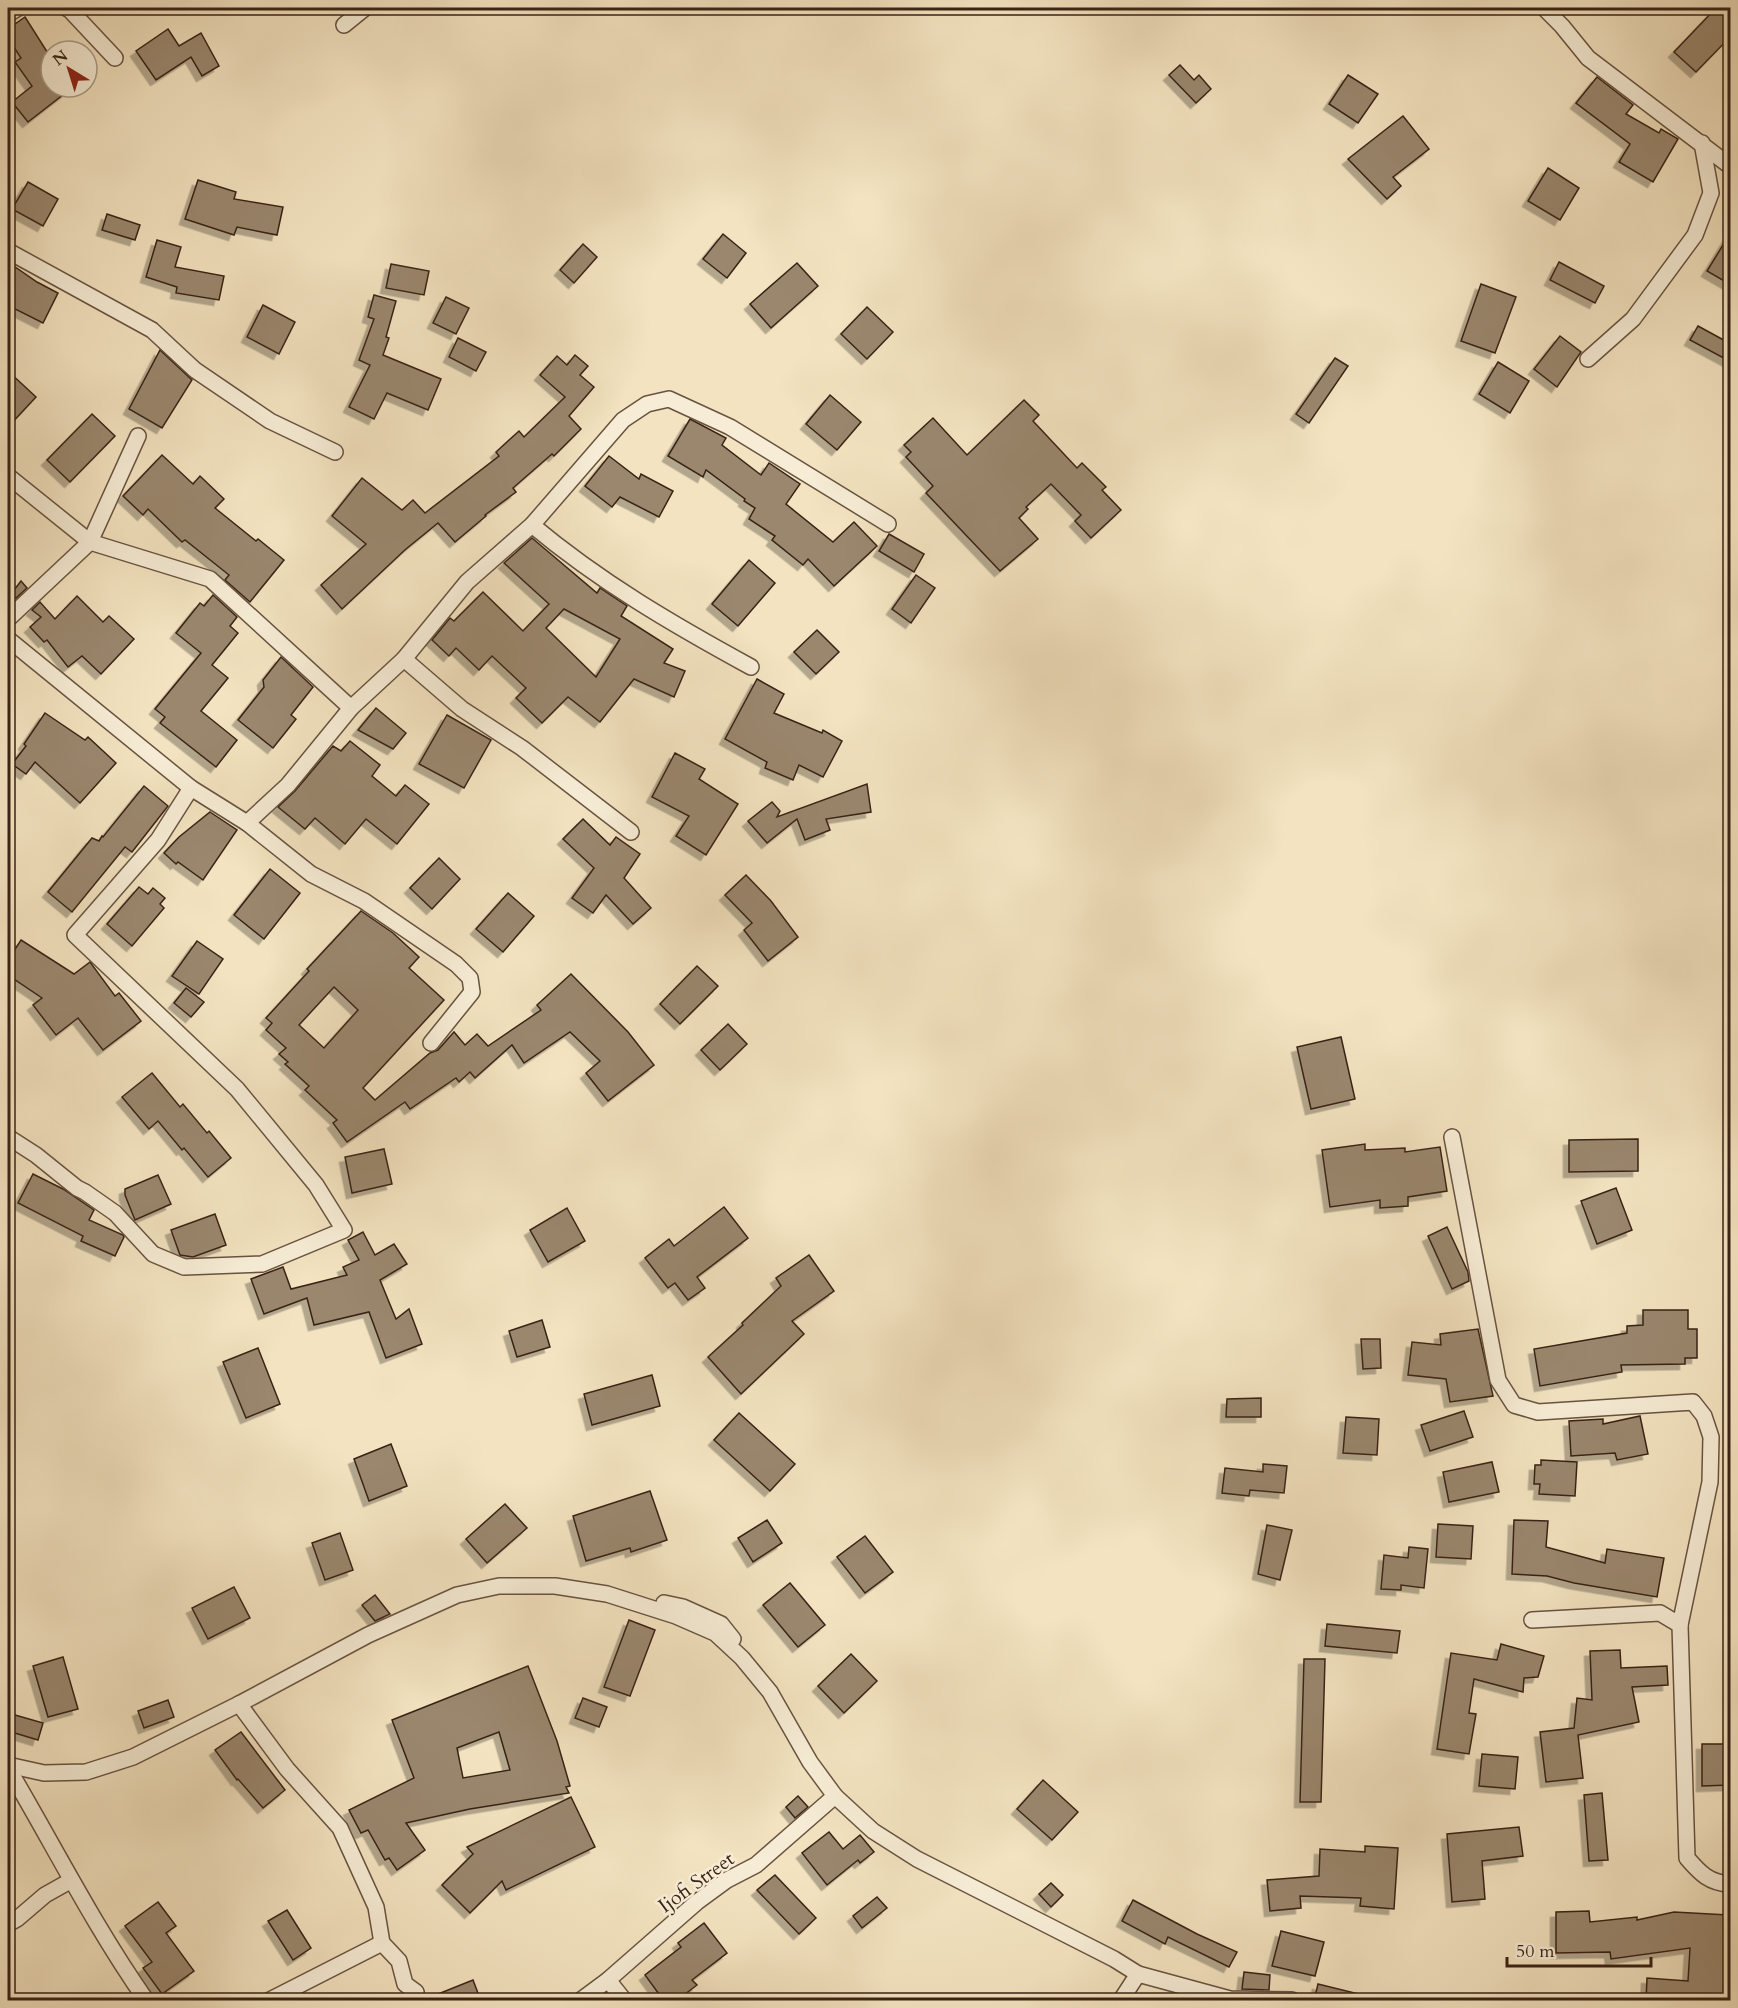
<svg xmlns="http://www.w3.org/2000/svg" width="1738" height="2008" viewBox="0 0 1738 2008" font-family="Cardo,serif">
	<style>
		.building { fill: #9a876e; stroke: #392316; stroke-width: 1.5; fill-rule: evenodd; filter: url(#shadow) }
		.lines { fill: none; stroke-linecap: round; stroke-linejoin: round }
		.street-casing { stroke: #685340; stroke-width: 18 }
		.street { stroke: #f7edd6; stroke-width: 15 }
		.labels { text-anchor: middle; stroke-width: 5; stroke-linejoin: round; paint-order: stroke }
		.street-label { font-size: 20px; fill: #392316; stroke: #f7edd6 }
	</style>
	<defs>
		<filter id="shadow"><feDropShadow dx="-5.5" dy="5.5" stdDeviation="0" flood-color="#0004"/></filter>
	</defs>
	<rect width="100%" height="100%" fill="#f3e3c0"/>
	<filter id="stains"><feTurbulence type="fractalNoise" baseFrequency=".00333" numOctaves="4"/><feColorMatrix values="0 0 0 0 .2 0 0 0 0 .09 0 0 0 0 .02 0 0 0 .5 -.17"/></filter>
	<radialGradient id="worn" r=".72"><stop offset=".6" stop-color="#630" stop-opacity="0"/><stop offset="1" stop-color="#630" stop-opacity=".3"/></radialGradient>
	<g class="building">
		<path d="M1716 8H1731V36L1696 72 1674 52Z"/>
		<path d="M25 17 51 58V87H73L28 122 12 102 32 86 15 62 21 58 8 38V29Z"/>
		<path d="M168 29 179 46 201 33 219 66 202 76 191 57 156 80 136 51Z"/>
		<path d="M1180 65 1194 80 1199 75 1211 89 1196 103 1169 75Z"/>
		<path d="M1348 75 1378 94 1358 123 1329 104Z"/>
		<path d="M1597 77 1633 105 1626 114 1659 133 1661 129 1678 139 1653 182 1619 162 1630 144 1576 103Z"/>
		<path d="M1403 116 1429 149 1393 177 1401 186 1387 199 1348 159Z"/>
		<path d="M1548 168 1579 188 1560 220 1528 201Z"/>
		<path d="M198 180 236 192 234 199 283 207 277 235 237 227 234 235 185 219Z"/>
		<path d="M28 182 58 199 43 226 12 209Z"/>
		<path d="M107 214 140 225 135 240 102 230Z"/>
		<path d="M1731 232V285L1707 271Z"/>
		<path d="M723 234 746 253 727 278 703 259Z"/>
		<path d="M157 240 181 247 175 267 224 276 219 300 176 293 177 287 146 277Z"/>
		<path d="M583 244 597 257 574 283 560 270Z"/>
		<path d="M8 262 37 282 58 293 43 323 15 309 8 302Z"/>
		<path d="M1559 262 1604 286 1595 303 1550 280Z"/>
		<path d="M797 263 818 286 771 328 750 304Z"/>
		<path d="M391 264 429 271 424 295 386 288Z"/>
		<path d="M1481 284 1516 297 1495 353 1461 341Z"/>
		<path d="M374 295 396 301 386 337 389 338 383 355 441 379 428 410 387 393 374 419 349 407 370 365 359 360 374 319 368 317Z"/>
		<path d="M446 297 469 308 456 334 433 323Z"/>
		<path d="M263 305 295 322 279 354 247 337Z"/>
		<path d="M867 307 893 332 867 359 841 334Z"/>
		<path d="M1698 326 1731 344V362L1690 340Z"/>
		<path d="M1560 336 1581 352 1557 387 1534 369Z"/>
		<path d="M458 338 486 352 476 371 449 357Z"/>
		<path d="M160 350 192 380 162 428 129 409Z"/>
		<path d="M575 355 588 366 580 375 594 387 569 416 581 429 554 456 552 454 513 488 516 492 485 515 486 516 455 542 438 523 406 549 342 609 321 585 366 544 332 516 362 478 402 510 413 500 425 513 499 456 496 452 519 431 524 437 565 397 540 375 557 356 567 365Z"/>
		<path d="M1335 358 1348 366 1309 423 1296 414Z"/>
		<path d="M1498 362 1529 381 1510 413 1479 394Z"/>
		<path d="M8 371 36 397 8 427Z"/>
		<path d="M830 395 861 422 837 450 806 424Z"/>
		<path d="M1024 400 1039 415 1033 421 1077 468 1082 463 1106 487 1102 490 1121 510 1091 538 1075 521 1081 515 1051 484 1026 507 1028 509 1019 518 1038 539 1000 571 926 493 933 486 906 457 911 452 904 445 933 418 967 455Z"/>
		<path d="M92 414 115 436 70 482 47 460Z"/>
		<path d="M690 419 726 438 722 445 761 475 769 463 800 484 786 504 833 542 854 522 877 546 834 586 808 559 803 565 772 540 775 536 749 519 755 508 744 501 745 499 706 470 703 477 668 456Z"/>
		<path d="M162 455 193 484 200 476 224 499 215 508 256 541 258 539 284 560 250 602 225 580 229 575 185 540 182 542 148 509 143 515 123 496Z"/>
		<path d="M609 456 639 479 641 474 673 491 659 517 620 497 612 507 585 486Z"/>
		<path d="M889 534 924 554 914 572 879 551Z"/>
		<path d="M532 538 597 593 600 588 627 606 621 616 673 649 664 663 685 671 674 697 634 679 600 722 568 697 542 723 516 698 526 688 492 656 479 670 456 648 449 656 432 640 450 618 454 621 483 592 523 631 549 604 504 563ZM564 609 620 639 596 677 546 628Z"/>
		<path d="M749 560 775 583 738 626 712 604Z"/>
		<path d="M916 575 935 588 911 623 892 609Z"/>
		<path d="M21 581 27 588 16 598 11 594Z"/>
		<path d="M213 595 237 617 230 626 238 633 212 665 228 678 201 711 237 740 216 767 160 723 165 717 155 709 201 653 176 633 200 603 204 606Z"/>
		<path d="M77 596 103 622 109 616 134 639 101 674 82 656 68 667 47 640 44 642 30 627 41 617 32 610 40 602 55 619Z"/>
		<path d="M817 630 839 652 816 674 794 652Z"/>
		<path d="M281 657 313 687 291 715 296 719 273 748 238 720 264 687 263 680Z"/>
		<path d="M757 679 784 694 774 713 822 733 823 730 842 741 823 777 799 765 793 780 765 768 767 762 725 739Z"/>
		<path d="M376 708 406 733 393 749 358 730Z"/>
		<path d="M45 713 85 740 88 737 116 763 80 803 35 762 26 774 12 764 26 746 24 744Z"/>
		<path d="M447 715 491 740 464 788 419 764Z"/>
		<path d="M350 741 380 765 372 776 396 796 405 785 429 804 397 844 366 819 345 844 315 818 305 829 278 807 295 791 333 746 341 751Z"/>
		<path d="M675 753 705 769 699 779 738 804 706 855 676 836 689 816 652 797Z"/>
		<path d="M867 784 871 812 826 819 830 830 805 840 797 819 767 843 748 821 772 802 780 811 777 817Z"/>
		<path d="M144 786 168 806 132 852 125 847 72 912 48 892 92 838 99 841 102 836 103 837Z"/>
		<path d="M210 812 237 830 203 880 178 862 176 864 164 853 179 837Z"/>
		<path d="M583 819 610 845 616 837 640 854 624 878 651 908 633 924 606 895 593 913 572 898 594 868 563 839Z"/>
		<path d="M439 858 460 879 432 909 410 888Z"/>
		<path d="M270 869 300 893 264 939 234 915Z"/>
		<path d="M746 875 771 901 798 937 768 961 744 930 752 923 725 895Z"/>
		<path d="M139 887 148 894 153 888 165 898 160 904 164 908 132 946 107 924Z"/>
		<path d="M508 893 534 916 503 952 476 929Z"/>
		<path d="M361 911 393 933 419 957 409 968 444 1000 363 1088 375 1100 430 1053 438 1050 454 1032 465 1045 477 1034 488 1046 541 1010 537 1005 571 974 628 1032 654 1065 608 1101 586 1073 600 1061 570 1032 524 1063 512 1045 475 1078 470 1072 459 1082 456 1078 410 1109 405 1102 347 1142 333 1123 337 1120 305 1090 309 1086 285 1064 288 1062 279 1054 286 1048 266 1030 272 1023 266 1018 309 971 307 969ZM334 987 358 1010 324 1048 299 1025Z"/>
		<path d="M21 940 74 974 90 962 115 996 119 993 141 1021 103 1050 78 1018 56 1035 33 1005 42 998 8 975V960Z"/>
		<path d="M197 941 223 959 199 994 172 976Z"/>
		<path d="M697 966 718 986 680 1024 660 1004Z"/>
		<path d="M186 988 204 1002 191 1017 174 1003Z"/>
		<path d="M728 1024 747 1044 720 1070 701 1050Z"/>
		<path d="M1341 1037 1355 1099 1311 1109 1297 1047Z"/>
		<path d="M152 1073 180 1107 183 1104 207 1133 209 1131 231 1158 208 1177 184 1148 182 1150 158 1121 149 1129 122 1097Z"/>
		<path d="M1638 1139V1171L1569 1172V1140Z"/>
		<path d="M1365 1144V1150L1405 1148V1152L1440 1147 1447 1191 1408 1197V1206L1380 1208V1200L1330 1207 1322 1150Z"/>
		<path d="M384 1149 392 1184 352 1193 345 1157Z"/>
		<path d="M33 1174 63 1189 94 1210 89 1220 123 1235 124 1237 115 1256 81 1241 83 1236 18 1203Z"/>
		<path d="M158 1175 171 1204 135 1220 125 1195V1189Z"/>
		<path d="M1616 1188 1632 1230 1597 1244 1581 1201Z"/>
		<path d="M724 1207 748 1238 697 1277 705 1288 688 1300 675 1283 668 1288 645 1258 669 1239 674 1246Z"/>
		<path d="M567 1208 585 1241 548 1262 530 1230Z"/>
		<path d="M215 1214 226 1245 193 1257 180 1255 171 1230Z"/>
		<path d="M1447 1227 1468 1272 1469 1281 1452 1289 1428 1236Z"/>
		<path d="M363 1232 375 1255 394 1244 407 1264 380 1280 396 1319 409 1309 422 1344 386 1358 369 1312 314 1325 307 1298 264 1314 251 1279 283 1267 291 1289 347 1275 343 1267 359 1260 348 1240Z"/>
		<path d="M809 1255 834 1291 792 1321 804 1334 741 1394 708 1357 743 1325 742 1323 781 1286 776 1278Z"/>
		<path d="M1643 1310H1688V1329H1697V1358H1685V1364L1621 1365 1622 1372 1540 1386 1534 1349 1627 1333V1326L1643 1325Z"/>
		<path d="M542 1320 550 1347 517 1357 509 1331Z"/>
		<path d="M1478 1329 1493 1396 1450 1402 1446 1379 1408 1375 1412 1342 1441 1345 1440 1334Z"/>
		<path d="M1361 1339H1380L1381 1368 1363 1369Z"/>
		<path d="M258 1348 280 1404 246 1418 223 1362Z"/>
		<path d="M652 1375 660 1406 592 1425 584 1394Z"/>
		<path d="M1261 1398V1417H1226L1227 1399Z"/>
		<path d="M1464 1411 1473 1437 1430 1451 1421 1425Z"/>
		<path d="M739 1413 795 1464 770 1491 714 1440Z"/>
		<path d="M1640 1416 1648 1454 1617 1460 1615 1453 1571 1456 1569 1421 1603 1419V1424Z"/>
		<path d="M1346 1417 1379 1419 1377 1455 1343 1453Z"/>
		<path d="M391 1444 407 1486 369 1501 354 1459Z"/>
		<path d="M1541 1460 1577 1462 1575 1496 1539 1494 1540 1484H1534L1535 1465H1541Z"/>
		<path d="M1492 1462 1499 1492 1449 1502 1443 1472Z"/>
		<path d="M1263 1464 1287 1466 1284 1493 1250 1490 1249 1496 1222 1493 1225 1468 1263 1472Z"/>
		<path d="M650 1491 667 1540 631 1552 630 1548 586 1561 573 1516Z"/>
		<path d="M505 1504 527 1528 487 1563 466 1539Z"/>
		<path d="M767 1520 782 1543 753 1562 738 1538Z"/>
		<path d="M1514 1520 1548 1521 1546 1547 1605 1563 1607 1549 1664 1558 1657 1597 1574 1583 1547 1576 1512 1574Z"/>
		<path d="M1438 1524 1473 1526 1471 1559 1436 1557Z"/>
		<path d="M1267 1525 1292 1530 1280 1580 1258 1574Z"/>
		<path d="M340 1533 353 1570 325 1580 312 1543Z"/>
		<path d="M865 1536 893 1572 865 1593 837 1557Z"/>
		<path d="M1409 1547 1428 1549 1424 1588 1401 1585V1590L1381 1589 1384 1555 1408 1558Z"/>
		<path d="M790 1583 825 1625 798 1647 763 1605Z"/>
		<path d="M234 1587 250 1618 208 1639 192 1608Z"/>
		<path d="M375 1595 390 1614 375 1621 362 1605Z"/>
		<path d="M629 1620 655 1630 630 1696 604 1687Z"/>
		<path d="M1327 1624 1400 1631 1397 1653 1325 1646Z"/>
		<path d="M1501 1644 1544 1656 1538 1677 1524 1678 1523 1692 1474 1679 1469 1713 1476 1714 1469 1754 1437 1749 1451 1653 1497 1660Z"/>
		<path d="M1620 1650 1621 1668 1667 1666 1668 1685 1632 1687 1639 1722 1578 1735 1583 1778 1546 1782 1540 1732 1574 1728 1577 1698 1592 1700 1590 1651Z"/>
		<path d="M851 1654 877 1681 844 1713 818 1686Z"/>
		<path d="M63 1657 78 1709 48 1717 33 1666Z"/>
		<path d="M1304 1659H1325L1321 1802H1300Z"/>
		<path d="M528 1666 557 1741 570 1786 566 1787 569 1793 470 1809 406 1823 425 1850 397 1870 389 1858 385 1860 368 1830 361 1833 349 1810 414 1778 392 1720ZM499 1732 510 1770 463 1778 457 1748Z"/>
		<path d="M583 1698 607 1707 599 1727 575 1718Z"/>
		<path d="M168 1700 174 1717 144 1728 138 1711Z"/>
		<path d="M8 1713 43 1723 38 1740 8 1731Z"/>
		<path d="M241 1732 285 1790 263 1808 238 1779 237 1780 215 1750Z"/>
		<path d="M1702 1744H1731V1785L1702 1786Z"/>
		<path d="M1482 1754 1518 1757 1515 1789 1479 1786Z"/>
		<path d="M1043 1780 1078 1812 1052 1840 1017 1809Z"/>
		<path d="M1602 1793 1608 1860 1589 1861 1584 1795Z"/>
		<path d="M798 1796 808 1807 795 1818 786 1807Z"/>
		<path d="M571 1797 595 1847 506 1890 502 1881 470 1913 442 1885 473 1854 467 1847Z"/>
		<path d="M1519 1827 1523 1856 1482 1861 1485 1899 1452 1902 1447 1834Z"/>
		<path d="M829 1832 843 1849 860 1835 874 1852 860 1863 858 1860 827 1885 802 1853Z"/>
		<path d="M1365 1846 1398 1848 1394 1909 1360 1906 1361 1898 1300 1896 1301 1908 1270 1911 1267 1880 1319 1876 1320 1849 1365 1852Z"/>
		<path d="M775 1875 816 1918 799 1934 757 1890Z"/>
		<path d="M1051 1883 1063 1895 1051 1907 1039 1894Z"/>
		<path d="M877 1897 887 1908 862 1928 853 1916Z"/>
		<path d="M1133 1900 1197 1934 1237 1952 1229 1967 1168 1937 1165 1944 1122 1921Z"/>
		<path d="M158 1902 176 1926 166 1933 194 1971 162 1994 143 1968 152 1962 125 1926Z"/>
		<path d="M287 1910 311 1948 293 1960 268 1921Z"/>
		<path d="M1589 1911 1590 1922 1637 1917V1920L1674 1912 1728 1915 1726 1938 1731 1939V1998L1723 1997V2001H1646L1647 1978 1688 1981 1690 1948 1611 1959 1610 1952 1556 1953V1912Z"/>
		<path d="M704 1923 727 1953 692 1980 697 1985 676 2001H664L645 1975 681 1947 678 1943Z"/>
		<path d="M1281 1931 1324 1942 1315 1976 1272 1966Z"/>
		<path d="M1244 1972 1270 1975 1269 1990 1242 1989Z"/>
		<path d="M473 1980 481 2001H423V2000Z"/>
		<path d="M1318 1984 1363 1995V2001H1314Z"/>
	</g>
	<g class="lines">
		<defs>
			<g id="street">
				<path d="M66 8 70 10 115 58"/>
				<path d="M1544 8 1562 26 1588 58 1730 166"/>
				<path d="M8 14 18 8"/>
				<path d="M344 25 365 8"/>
				<path d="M8 251 152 330 195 370 270 421 335 452"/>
				<path d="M1588 359 1633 319 1695 235 1711 193 1702 143"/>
				<path d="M8 476 90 542 210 579 351 708"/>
				<path d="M532 525C600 582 674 625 751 667"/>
				<path d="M8 619 90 542 138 436"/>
				<path d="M8 639 191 788 247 823 311 874 364 901 456 964 470 978 472 992 431 1043"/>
				<path d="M404 659 462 709 522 748 631 832"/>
				<path d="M247 823 288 785 351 708 404 659 467 582 532 525 623 420 647 404 669 399 730 427 888 524"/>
				<path d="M8 1137 36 1155 77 1188 85 1192 115 1213 153 1254 184 1267 262 1264 344 1230 316 1185 237 1089 75 935 158 840 191 788"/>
				<path d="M1452 1137 1498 1380 1514 1405 1538 1412 1693 1402 1704 1416 1711 1437 1710 1482 1680 1625"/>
				<path d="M664 1603 683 1607 721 1624 733 1639"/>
				<path d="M1532 1620 1660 1613 1680 1625 1687 1858C1700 1873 1709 1883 1730 1884"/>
				<path d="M239 1704 287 1769 340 1828 376 1907 382 1943 399 1961 405 1984 416 1992"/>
				<path d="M8 1765 44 1773 86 1772 133 1757 239 1704 368 1635 457 1595 499 1586H555L607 1594 676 1616 715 1633 742 1658 770 1692 810 1762 835 1796 873 1831 917 1859 1114 1959 1138 1974 1230 1999 1292 2000"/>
				<path d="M8 1768C54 1846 94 1926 146 2000"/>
				<path d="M8 1924 17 1919 45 1895 70 1881"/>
				<path d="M608 1980 624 2000"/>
				<path d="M270 2000 382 1943"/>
				<path d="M581 2000 608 1980 697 1902 727 1880 756 1865 835 1796"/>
				<path d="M1121 2000 1138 1974"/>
			</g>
		</defs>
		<use href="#street" class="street-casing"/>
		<use href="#street" class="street"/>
	</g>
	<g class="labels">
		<g class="street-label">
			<text transform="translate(696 1882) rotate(-36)" y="7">Ijofi Street</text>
		</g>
	</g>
	<rect width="1738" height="2008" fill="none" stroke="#f3e3c0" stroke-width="30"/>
	<rect x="9" y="9" width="1720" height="1990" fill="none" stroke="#392316" stroke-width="3"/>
	<rect x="15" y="15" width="1708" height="1978" fill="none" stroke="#392316" stroke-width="1.5"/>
	<g transform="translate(69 69) rotate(322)"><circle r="28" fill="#f7edd6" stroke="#ab9c89" stroke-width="1.5"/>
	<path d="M0-4.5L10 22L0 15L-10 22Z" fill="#8f2418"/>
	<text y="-9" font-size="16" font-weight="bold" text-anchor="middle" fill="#392316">N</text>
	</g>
	<path d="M1507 1957v9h144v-9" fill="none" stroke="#392316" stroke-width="3"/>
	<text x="1516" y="1957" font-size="18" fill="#392316" stroke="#f7edd6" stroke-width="4.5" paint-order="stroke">50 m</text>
	<rect width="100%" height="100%" filter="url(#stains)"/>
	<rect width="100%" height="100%" fill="url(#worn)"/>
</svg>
